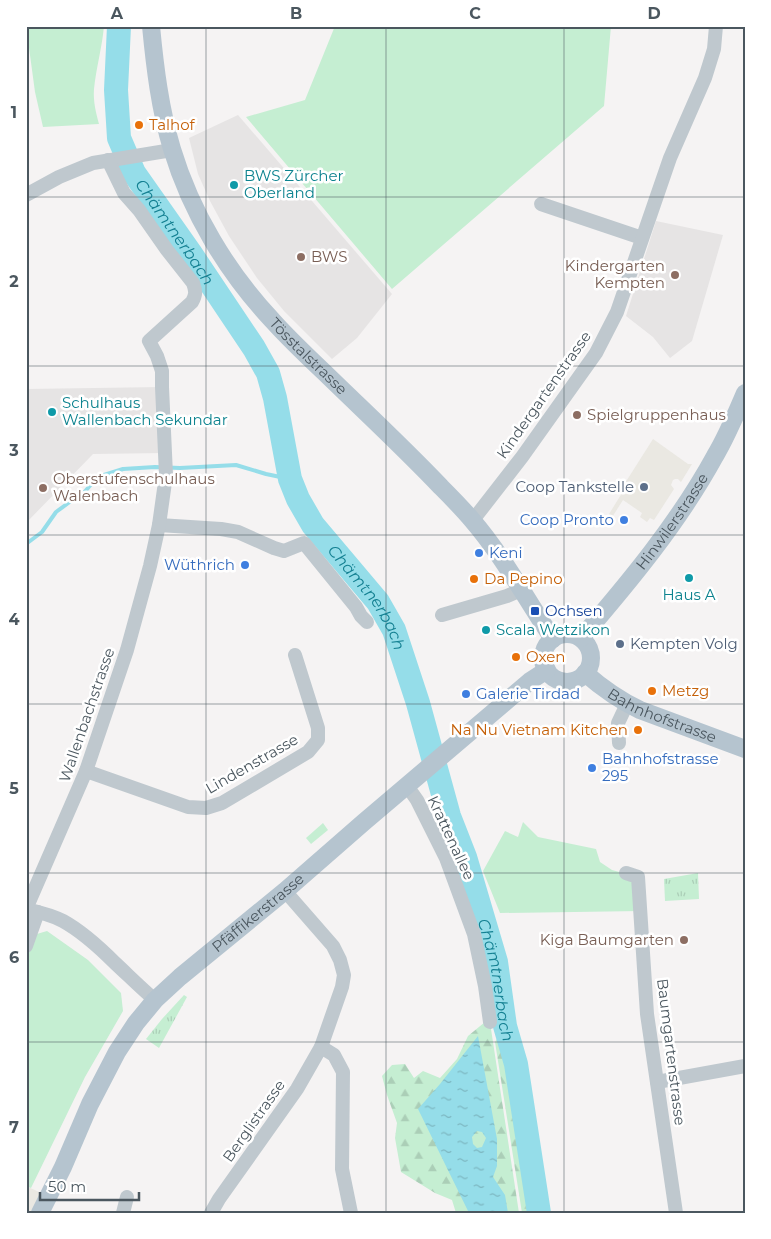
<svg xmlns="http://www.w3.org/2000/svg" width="771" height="1239" viewBox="0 0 771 1239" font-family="Montserrat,sans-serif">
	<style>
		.commercial { fill: #eae8e2 }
		.education { fill: #e6e4e4 }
		.grass { fill: #c5eed2 }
		.forest { fill: url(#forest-firs) }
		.park { fill: url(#park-tufts) }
		.water { fill: url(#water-ripples); fill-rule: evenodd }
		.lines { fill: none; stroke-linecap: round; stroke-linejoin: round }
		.stream { stroke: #95dde9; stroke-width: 4 }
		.river { stroke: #95dde9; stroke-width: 24 }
		.minor { stroke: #bfc8ce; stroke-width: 14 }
		.major { stroke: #b5c4cf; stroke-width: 18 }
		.grid { fill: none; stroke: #4b575f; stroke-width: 1; stroke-opacity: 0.55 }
		.food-dot { fill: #e8710a; stroke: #fff; stroke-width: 2 }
		.culture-dot { fill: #0f9aa8; stroke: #fff; stroke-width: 2 }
		.education-dot { fill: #8d6e63; stroke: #fff; stroke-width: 2 }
		.service-dot { fill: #5c6f8a; stroke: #fff; stroke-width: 2 }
		.shop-dot { fill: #3f7fe0; stroke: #fff; stroke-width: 2 }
		.transit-dot { fill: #1a4fb4; stroke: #fff; stroke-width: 2 }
		.labels { text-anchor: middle; stroke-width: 5; stroke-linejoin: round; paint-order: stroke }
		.food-label { font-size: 15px; fill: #c56008; stroke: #fff; text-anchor: start }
		.culture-label { font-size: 15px; fill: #0d838f; stroke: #fff; text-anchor: start }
		.education-label { font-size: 15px; fill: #785e54; stroke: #fff; text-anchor: start }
		.street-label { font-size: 15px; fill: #4b575f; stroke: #fff }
		.service-label { font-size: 15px; fill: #4e5e75; stroke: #fff; text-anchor: end }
		.shop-label { font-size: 15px; fill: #366cbe; stroke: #fff; text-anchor: start }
		.transit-label { font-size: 15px; fill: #164399; stroke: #fff; text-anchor: start }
		.water-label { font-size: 16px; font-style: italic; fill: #148092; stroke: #fff }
		.neatline { fill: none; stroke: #4b575f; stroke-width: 2 }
		.grid-label { font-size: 16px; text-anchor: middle; font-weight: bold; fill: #4b575f }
	</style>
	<defs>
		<pattern id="forest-firs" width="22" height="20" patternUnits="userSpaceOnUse" patternTransform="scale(1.25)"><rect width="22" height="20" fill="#c5eed2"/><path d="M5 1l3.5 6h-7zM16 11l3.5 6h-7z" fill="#abceb7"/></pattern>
		<pattern id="park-tufts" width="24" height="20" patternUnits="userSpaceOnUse" patternTransform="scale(1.25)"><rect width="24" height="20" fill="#c5eed2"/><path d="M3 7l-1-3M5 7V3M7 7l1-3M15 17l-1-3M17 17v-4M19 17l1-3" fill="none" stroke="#abceb7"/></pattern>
		<pattern id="water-ripples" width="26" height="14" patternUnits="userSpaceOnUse" patternTransform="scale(1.25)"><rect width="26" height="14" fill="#95dde9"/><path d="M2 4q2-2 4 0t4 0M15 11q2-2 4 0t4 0" fill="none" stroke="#7cb6c0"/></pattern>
	</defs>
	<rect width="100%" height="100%" fill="#f5f3f3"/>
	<g class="commercial">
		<path d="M653 439 688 464H692L681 482 678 479H675L673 480 671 485 674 489 654 520 650 518 647 522 640 517 642 513 623 500 609 522 606 519 622 493 620 491Z"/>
		<path d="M26 1186 48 1196 40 1213H26Z"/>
	</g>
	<g class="education">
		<path d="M238 115 392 294 357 338 332 359 284 311 257 278 229 236 210 201 198 174 189 138Z"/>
		<path d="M656 221 723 235 692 341 670 358 653 337 626 316Z"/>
		<path d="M162 387 165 453 93 454 26 523V389Z"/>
	</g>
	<g class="grass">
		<path d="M26 26H104C102 48 96 68 94 89 93 101 96 113 99 124L43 127 35 92 27 33 28 27Z"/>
		<path d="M335 26H611L604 106 392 289 246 117 305 100Z"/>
		<path d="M523 822 538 837 596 849 600 862 612 870 638 877 641 911 500 913 483 871 505 831 518 837Z"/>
		<path d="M47 931 88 960 121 993 123 1011 85 1077 31 1188 26 1186V946L30 936Z"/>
	</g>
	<g class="forest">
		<path d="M485 1022 491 1029 519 1213H456L452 1200 435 1193 401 1172 395 1138 397 1123 387 1095 382 1076 392 1065 405 1064 414 1078 423 1071 440 1078 457 1059 468 1036Z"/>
		<path d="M505 1026 516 1064 539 1213H522L495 1042Z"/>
	</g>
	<g class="park">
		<path d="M323 823 328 830 311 844 306 838Z"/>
		<path d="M698 873 699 899 665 901 664 879Z"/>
		<path d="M184 995 187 997 159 1048 146 1039 162 1019Z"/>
	</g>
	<path class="water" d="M478 1036 497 1139V1166L493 1177 505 1195 508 1213H469L418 1109 440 1084ZM477 1131 482 1132 486 1138 482 1147 477 1148 473 1144 472 1137Z"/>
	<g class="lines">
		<path class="stream" d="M26 544 42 532 56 512 71 501 82 495 93 482 104 475 123 469 155 467 180 468 236 465 266 474 290 479"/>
		<path class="river" id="s1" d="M119 26 116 90 119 138 134 173 191 254 254 348 268 373 275 398 290 479 298 499 313 525 378 602 394 630 418 703 449 816 465 857 496 962 505 1026 516 1064 539 1213"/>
		<g class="minor">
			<path d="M26 195 59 177 93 163 172 150"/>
			<path d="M541 204 642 238"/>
			<path d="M473 520 522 457 596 353 617 312 670 158 705 78 714 49 716 26"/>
			<path d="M159 525 221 529 238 532 274 548 284 551 304 543 356 607 361 616 367 622"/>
			<path d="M442 615 507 596 521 590"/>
			<path d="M619 743 618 723 627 704"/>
			<path d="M86 771 188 807 206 808 222 803 308 752 318 740V728L295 655"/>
			<path d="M407 786 417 800 446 858 474 934 485 986 490 1022"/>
			<path d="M626 873 638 877 647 1014 676 1213"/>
			<path d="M26 909 86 771 127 650 150 566 159 525 166 475 162 387V371L157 356 149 341 192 302C196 295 196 291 193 283L167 250 139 210 124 193 108 160"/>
			<path d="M26 909C39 912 52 915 63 921 83 932 99 947 115 963 128 975 141 988 155 1000"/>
			<path d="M26 946 38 912"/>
			<path d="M321 1047 334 1055 343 1072 342 1169 351 1213"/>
			<path d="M657 1082 745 1066"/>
			<path d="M123 1213 127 1197"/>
			<path d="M211 1213 219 1199 297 1089 321 1047 342 987 344 975 340 960 333 946 285 891"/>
		</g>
		<g class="major">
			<path id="s2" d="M151 26C155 68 160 109 172 149 191 212 227 272 272 320 289 339 307 356 325 373 364 411 404 448 441 487 452 498 462 508 472 520 503 556 526 599 553 639"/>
			<circle cx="567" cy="658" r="24"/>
			<path id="s3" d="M581 638C630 581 679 522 715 456 727 436 736 414 745 393"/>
			<path id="s4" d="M585 673C602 688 619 700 640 710L745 749"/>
			<path id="s5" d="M40 1213 63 1167 90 1104 117 1052 136 1023 155 1000 180 977 285 891 364 822 510 698 530 681 547 670"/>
		</g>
	</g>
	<path class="grid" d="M206 26V1213M386 26V1213M564 26V1213M26 197H745M26 366H745M26 535H745M26 704H745M26 873H745M26 1042H745"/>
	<g class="food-dot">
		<circle cx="139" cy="125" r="5"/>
		<circle cx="474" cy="579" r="5"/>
		<circle cx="516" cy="657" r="5"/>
		<circle cx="652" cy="691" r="5"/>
		<circle cx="638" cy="730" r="5"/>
	</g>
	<g class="culture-dot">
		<circle cx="234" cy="185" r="5"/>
		<circle cx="52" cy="412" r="5"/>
		<circle cx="689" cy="578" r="5"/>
		<circle cx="486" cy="630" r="5"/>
	</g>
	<g class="education-dot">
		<circle cx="301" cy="257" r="5"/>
		<circle cx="675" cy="275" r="5"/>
		<circle cx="577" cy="415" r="5"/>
		<circle cx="43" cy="488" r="5"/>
		<circle cx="684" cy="940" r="5"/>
	</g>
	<g class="service-dot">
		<circle cx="644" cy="487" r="5"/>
		<circle cx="620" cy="644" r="5"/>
	</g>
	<g class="shop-dot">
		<circle cx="624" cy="520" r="5"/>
		<circle cx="479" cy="553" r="5"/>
		<circle cx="245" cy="565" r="5"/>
		<circle cx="466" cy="694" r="5"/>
		<circle cx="592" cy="768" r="5"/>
	</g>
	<rect class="transit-dot" x="530" y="606" width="10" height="10" rx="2.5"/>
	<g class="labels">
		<g class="food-label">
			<text x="149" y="130">Talhof</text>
			<text x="484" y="584">Da Pepino</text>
			<text x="526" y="662">Oxen</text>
			<text x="662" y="696">Metzg</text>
			<text x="628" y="735" text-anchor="end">Na Nu Vietnam Kitchen</text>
		</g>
		<g class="culture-label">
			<text x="244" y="181">BWS Zürcher<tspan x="244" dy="17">Oberland</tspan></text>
			<text x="62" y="408">Schulhaus<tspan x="62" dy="17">Wallenbach Sekundar</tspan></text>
			<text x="689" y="600" text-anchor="middle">Haus A</text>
			<text x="496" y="635">Scala Wetzikon</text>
		</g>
		<g class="education-label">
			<text x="311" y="262">BWS</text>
			<text x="665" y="271" text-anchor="end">Kindergarten<tspan x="665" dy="17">Kempten</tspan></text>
			<text x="587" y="420">Spielgruppenhaus</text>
			<text x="53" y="484">Oberstufenschulhaus<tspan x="53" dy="17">Walenbach</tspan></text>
			<text x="674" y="945" text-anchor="end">Kiga Baumgarten</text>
		</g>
		<g class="street-label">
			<text dy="5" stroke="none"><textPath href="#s2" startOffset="376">Tösstalstrasse</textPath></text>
			<text transform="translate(544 395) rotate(-55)" y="5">Kindergartenstrasse</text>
			<text dy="5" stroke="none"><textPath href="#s3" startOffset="148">Hinwilerstrasse</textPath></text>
			<text dy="5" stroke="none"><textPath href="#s4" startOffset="89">Bahnhofstrasse</textPath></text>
			<text transform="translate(87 715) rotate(-71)" y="5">Wallenbachstrasse</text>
			<text transform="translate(252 764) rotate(-30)" y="5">Lindenstrasse</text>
			<text transform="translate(451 838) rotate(65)" y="5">Krattenallee</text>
			<text dy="5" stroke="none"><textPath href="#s5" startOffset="378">Pfäffikerstrasse</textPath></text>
			<text transform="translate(671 1052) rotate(83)" y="5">Baumgartenstrasse</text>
			<text transform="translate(254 1121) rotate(-55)" y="5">Berglistrasse</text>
		</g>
		<g class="service-label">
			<text x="634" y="492">Coop Tankstelle</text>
			<text x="630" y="649" text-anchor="start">Kempten Volg</text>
		</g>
		<g class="shop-label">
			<text x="614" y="525" text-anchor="end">Coop Pronto</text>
			<text x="489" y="558">Keni</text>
			<text x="235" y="570" text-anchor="end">Wüthrich</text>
			<text x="476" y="699">Galerie Tirdad</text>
			<text x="602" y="764">Bahnhofstrasse<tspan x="602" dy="17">295</tspan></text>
		</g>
		<g class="transit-label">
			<text x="545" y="616">Ochsen</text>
		</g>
		<g class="water-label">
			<text dy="6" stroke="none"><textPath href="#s1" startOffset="222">Chämtnerbach</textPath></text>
			<text dy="6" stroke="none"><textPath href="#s1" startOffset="642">Chämtnerbach</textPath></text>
			<text dy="6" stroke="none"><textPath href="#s1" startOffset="1049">Chämtnerbach</textPath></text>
		</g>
	</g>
	<rect width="771" height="1239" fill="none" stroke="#ffffff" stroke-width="55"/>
	<path d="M40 1192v8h99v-8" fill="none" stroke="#4b575f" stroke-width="2.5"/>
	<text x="48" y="1192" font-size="15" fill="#4b575f" stroke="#ffffff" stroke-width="4" paint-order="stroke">50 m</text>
	<rect x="28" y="28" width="716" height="1184" class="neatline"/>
	<g class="grid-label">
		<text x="117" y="19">A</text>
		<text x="296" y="19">B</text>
		<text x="475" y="19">C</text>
		<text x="654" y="19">D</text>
		<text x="14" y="118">1</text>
		<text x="14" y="287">2</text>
		<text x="14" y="456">3</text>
		<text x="14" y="625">4</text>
		<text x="14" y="794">5</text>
		<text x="14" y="963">6</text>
		<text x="14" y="1133">7</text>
	</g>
</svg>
